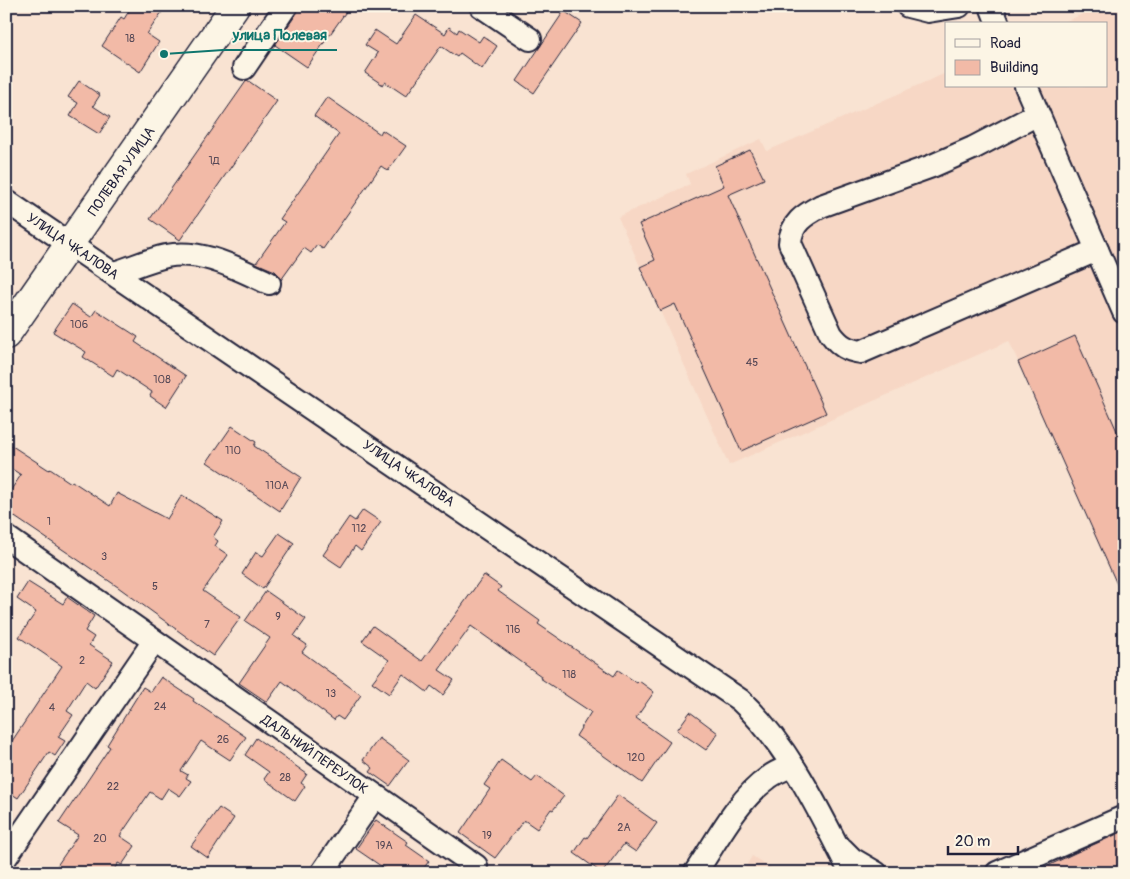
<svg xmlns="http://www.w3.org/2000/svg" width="1130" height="879" viewBox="0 0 1130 879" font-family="Pangolin,sans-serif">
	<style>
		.built { fill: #f7d7c5 }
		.building { fill: #f2baa7; stroke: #22223b }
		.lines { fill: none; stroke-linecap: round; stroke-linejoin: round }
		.minor-casing { stroke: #22223b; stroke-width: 26 }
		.major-casing { stroke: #22223b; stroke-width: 31 }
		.minor { stroke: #fcf5e5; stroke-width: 22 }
		.major { stroke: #fcf5e5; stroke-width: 28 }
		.labels { text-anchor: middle; stroke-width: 4; stroke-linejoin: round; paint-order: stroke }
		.number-label { font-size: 11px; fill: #564856 }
		.street-label { font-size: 14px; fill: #22223b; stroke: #fcf5e5 }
		.leader { fill: none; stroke: #0f766e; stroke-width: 2 }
		.callout-dot { fill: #0f766e; stroke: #fcf5e5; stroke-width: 2 }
		.callout-label { font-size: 15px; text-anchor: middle; font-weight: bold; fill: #0f766e; stroke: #fcf5e5; stroke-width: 4; stroke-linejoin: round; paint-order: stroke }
	</style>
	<rect width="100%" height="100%" fill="#f9e3d2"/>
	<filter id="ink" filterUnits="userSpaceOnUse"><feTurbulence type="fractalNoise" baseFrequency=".02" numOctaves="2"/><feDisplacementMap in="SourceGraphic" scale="10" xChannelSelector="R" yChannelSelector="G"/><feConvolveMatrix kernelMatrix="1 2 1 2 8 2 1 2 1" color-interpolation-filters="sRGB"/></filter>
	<g filter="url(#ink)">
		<g class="built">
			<path d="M1101 6H1124V592L1121 593 1009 341 729 465 618 217 690 184 686 174 761 139 767 151 946 73V86H1106V24H1060Z"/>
			<path d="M752 856 779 873H742Z"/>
		</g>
		<g class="building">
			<path d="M132 6H166L147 34 159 42 140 72 102 46 121 17 124 19Z"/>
			<path d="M299 6H350L307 67 275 45 297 13Z"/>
			<path d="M564 11 582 23 534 93 517 81Z"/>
			<path d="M416 15 445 34 449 27 457 33 459 29 479 42 483 36 497 46 482 69 460 53 457 57 441 46 406 96 385 82 383 85 365 73 378 53 365 45 375 30 396 44Z"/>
			<path d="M247 80 277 101 180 240 150 219Z"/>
			<path d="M79 81 100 95 93 106 110 117 99 134 70 116 78 103 68 97Z"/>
			<path d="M327 97 380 134 382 130 406 146 388 171 381 166 323 249 317 245 311 253 304 248 281 280 279 275 275 271 256 263 285 222 280 219 339 134 314 116Z"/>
			<path d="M750 150 764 179 728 195 826 413 741 451 675 304 660 311 640 267 655 260 639 224 724 186 715 166Z"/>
			<path d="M72 304 91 317 96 310 138 337 135 342 186 376 166 407 150 396 152 392 117 369 113 376 83 357 86 352 53 332Z"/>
			<path d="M1075 336 1124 447V600L1018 362Z"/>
			<path d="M232 426 256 442 254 446 301 477 280 511 207 462Z"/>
			<path d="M6 442 49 470 50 469 71 483 72 481 110 506 117 493 167 519 182 495 223 521 213 537 218 541 215 546 228 555 203 591 241 617 213 656 118 587 6 511V497L21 475 6 465Z"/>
			<path d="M363 510 381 522 361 551 355 546 341 567 323 555 349 517 355 521Z"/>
			<path d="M279 533 294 543 263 589 242 574 256 552 263 556Z"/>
			<path d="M484 575 501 587 498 591 540 621 538 624 614 676 618 670 637 683 639 681 654 692 636 718 670 742 642 783 576 736 591 712 540 678 541 676 471 626 439 670 454 680 443 695 431 686 427 692 403 674 389 694 372 682 389 660 362 641 373 626 422 661Z"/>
			<path d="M28 582 63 604 67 597 94 616 85 631 94 637 89 645 113 661 95 688 86 681 67 711 73 715 58 737 65 741 55 756 49 752 18 798 6 790V750L62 666 19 637 36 612 17 599Z"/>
			<path d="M266 591 306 619 294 636 307 645 302 652 361 695 343 720 337 716 334 720 282 681 267 702 239 683 270 638 245 621Z"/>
			<path d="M161 677 194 699 193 701 246 737 230 760 201 741 181 771 188 775 186 778 191 781 180 796 168 788 161 799 150 792 120 836 135 846 122 865 118 863 112 873H52L78 835 59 823 110 747 107 745 143 687 151 692Z"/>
			<path d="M690 712 718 733 706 750 677 730Z"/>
			<path d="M256 738 307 774 301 783 305 786 295 801 264 779 269 772 245 755Z"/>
			<path d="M379 738 409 760 390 786 370 772 373 768 363 760Z"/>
			<path d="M501 760 532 782 537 776 564 796 553 810 551 809 537 829 524 820 495 858 460 833 490 789 484 785Z"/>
			<path d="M618 795 657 823 636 852 624 844 602 873 574 853 585 837 587 838Z"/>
			<path d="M219 808 234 818 208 858 191 846Z"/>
			<path d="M376 820 408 842 406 845 429 861 420 873H391L356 849Z"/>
			<path d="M1124 831V873H1033L1075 853Z"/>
		</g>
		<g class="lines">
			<defs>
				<g id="minor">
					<path d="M481 6 530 39"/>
					<path d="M908 6 928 11 959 6"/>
					<path d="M991 6 998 24"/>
					<path d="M244 68 286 6"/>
					<path d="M1026 86 1124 312"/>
					<path d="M1038 114 973 148 932 166 821 206C804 215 791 223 790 243L831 334C840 346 847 350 861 352L1097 250"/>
					<path d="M6 201 740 700C790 747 820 813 851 873"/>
					<path d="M114 273C131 268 148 260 166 256 203 249 236 268 269 283"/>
					<path d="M6 537 476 866"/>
					<path d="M842 849 852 859 876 873"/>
					<path d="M6 857 154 641"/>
					<path d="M322 873 375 796"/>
					<path d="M695 873C717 841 736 801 768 778 775 772 784 769 792 766"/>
					<path d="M997 873 1124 817"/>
				</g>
				<path id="major" d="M6 335 235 6"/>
			</defs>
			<use href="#minor" class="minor-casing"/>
			<use href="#major" class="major-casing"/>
			<use href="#minor" class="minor"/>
			<use href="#major" class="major"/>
		</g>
	</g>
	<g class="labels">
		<g class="number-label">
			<text x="130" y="42">18</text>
			<text x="214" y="164">1Д</text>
			<text x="79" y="328">106</text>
			<text x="752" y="366">45</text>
			<text x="162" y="383">108</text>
			<text x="233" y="454">110</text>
			<text x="277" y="489">110А</text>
			<text x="49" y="525">1</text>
			<text x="359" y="532">112</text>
			<text x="104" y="560">3</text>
			<text x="155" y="590">5</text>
			<text x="278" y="620">9</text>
			<text x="207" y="628">7</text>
			<text x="513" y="633">116</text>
			<text x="82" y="664">2</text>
			<text x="569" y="678">118</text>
			<text x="331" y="697">13</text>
			<text x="160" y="710">24</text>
			<text x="52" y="711">4</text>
			<text x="223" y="743">26</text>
			<text x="636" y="761">120</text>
			<text x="285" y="781">28</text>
			<text x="113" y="790">22</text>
			<text x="624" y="831">2А</text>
			<text x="487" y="839">19</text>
			<text x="100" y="842">20</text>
			<text x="384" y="849">19А</text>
		</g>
		<g class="street-label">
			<text transform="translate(121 171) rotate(-55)" y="5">ПОЛЕВАЯ УЛИЦА</text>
			<text transform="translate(73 246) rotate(34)" y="5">УЛИЦА ЧКАЛОВА</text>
			<text transform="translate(409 473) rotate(34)" y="5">УЛИЦА ЧКАЛОВА</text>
			<text transform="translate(315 754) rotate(35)" y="5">ДАЛЬНИЙ ПЕРЕУЛОК</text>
		</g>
	</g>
	<path class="leader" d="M164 54L223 50H337"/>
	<circle class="callout-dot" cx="164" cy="54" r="5"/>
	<g class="callout-label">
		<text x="280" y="40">улица Полевая</text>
	</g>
	<rect width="1130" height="879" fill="none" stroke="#fcf5e5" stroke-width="25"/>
	<rect x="12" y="12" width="1105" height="854" fill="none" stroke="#22223b" stroke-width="2" filter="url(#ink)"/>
	<rect x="945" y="22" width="162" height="65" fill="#fcf5e5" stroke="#a5a1a1"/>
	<rect x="955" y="39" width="25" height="8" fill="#fcf5e5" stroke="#a5a1a1"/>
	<text x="990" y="48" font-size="15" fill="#22223b">Road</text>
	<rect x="955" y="60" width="25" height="15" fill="#f2baa7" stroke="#a5a1a1"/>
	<text x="990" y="72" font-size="15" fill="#22223b">Building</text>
	<path d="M948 846v8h70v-8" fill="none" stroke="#22223b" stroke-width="2.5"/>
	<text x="955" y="846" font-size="15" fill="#22223b" stroke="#fcf5e5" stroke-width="4" paint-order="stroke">20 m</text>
</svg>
